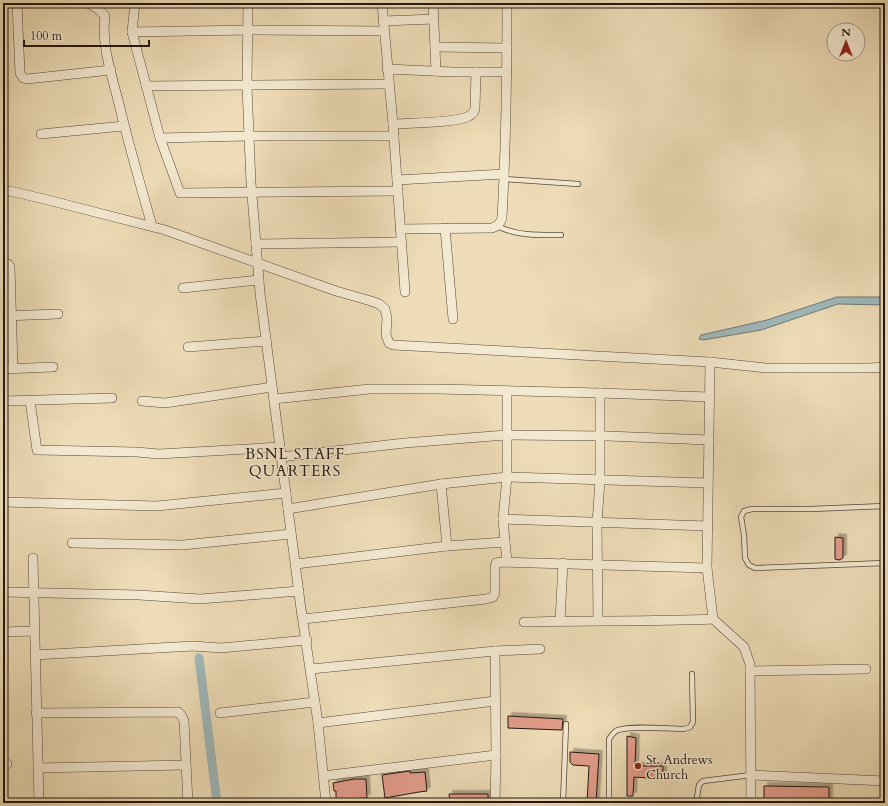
<svg xmlns="http://www.w3.org/2000/svg" width="888" height="806" viewBox="0 0 888 806" font-family="Cardo,serif">
	<style>
		.water { fill: #a0b8bb; stroke: #6e7877 }
		.lines { fill: none; stroke-linecap: round; stroke-linejoin: round }
		.canal { stroke: #a0b8bb; stroke-width: 9 }
		.building { fill: #e29c8b; stroke: #221711; filter: url(#shadow) }
		.lane-casing { stroke: #55483a; stroke-width: 6 }
		.street-casing { stroke: #55483a; stroke-width: 10 }
		.lane { stroke: #f3e8d0; stroke-width: 4.5 }
		.street { stroke: #f3e8d0; stroke-width: 9 }
		.poi-dot { fill: #8f2418; stroke: #f3e8d0; stroke-width: 1.5 }
		.labels { text-anchor: middle; stroke-width: 3; stroke-linejoin: round; paint-order: stroke }
		.poi-label { font-size: 13px; fill: #221711; stroke: #f3e8d0; text-anchor: start }
		.quarter-label { font-size: 15px; letter-spacing: 1px; fill: #221711; stroke: #f3e8d0 }
	</style>
	<defs>
		<filter id="shadow"><feDropShadow dx="3.5" dy="-3.5" stdDeviation="0" flood-color="#0004"/></filter>
	</defs>
	<rect width="100%" height="100%" fill="#eddcb7"/>
	<filter id="stains"><feTurbulence type="fractalNoise" baseFrequency=".005" numOctaves="4"/><feColorMatrix values="0 0 0 0 .2 0 0 0 0 .09 0 0 0 0 .02 0 0 0 .5 -.17"/></filter>
	<radialGradient id="worn" r=".72"><stop offset=".6" stop-color="#630" stop-opacity="0"/><stop offset="1" stop-color="#630" stop-opacity=".3"/></radialGradient>
	<path class="water" d="M837 297H885V305L838 304 761 330 703 340 699 339 701 335 767 320Z"/>
	<g class="lines">
		<path class="canal" d="M199 658 217 803"/>
	</g>
	<g class="building">
		<path d="M835 537 843 538V558L839 560 835 559Z"/>
		<path d="M508 716 563 719 562 730 508 728Z"/>
		<path d="M627 736 636 738 635 766H663V779L634 777 633 796H627Z"/>
		<path d="M570 752 599 754 596 803H587L589 766 573 765 570 762Z"/>
		<path d="M410 771V773L425 772 427 791 419 792 385 798 382 775Z"/>
		<path d="M354 779H366L367 798 353 799V803L336 802V791H334L333 783Z"/>
		<path d="M764 786 829 787V803H764Z"/>
		<path d="M449 794H488V803H450Z"/>
	</g>
	<g class="lines">
		<defs>
			<g id="lane">
				<path d="M504 179 578 184"/>
				<path d="M497 226C518 236 538 235 561 235"/>
				<path d="M885 506 811 509H752L744 511 741 517 744 535 745 558 749 565 755 568 885 563"/>
				<path d="M563 803 566 724"/>
				<path d="M609 803V739C612 735 614 731 618 730 634 725 666 729 684 729L690 727 693 722 692 674"/>
				<path d="M696 803 699 785 703 781 751 775"/>
			</g>
			<g id="street">
				<path d="M17 3 20 73 23 78 27 79 111 70"/>
				<path d="M88 3 98 9 105 16C101 43 111 73 118 100 128 142 140 184 152 226"/>
				<path d="M135 3 132 32 160 138 180 193 398 191"/>
				<path d="M248 3 247 86 249 136 251 183 260 293 301 609 318 723 326 803"/>
				<path d="M382 3 393 124 405 292"/>
				<path d="M433 3 436 71"/>
				<path d="M383 21 434 19"/>
				<path d="M132 32 249 30 384 31"/>
				<path d="M435 47 507 48"/>
				<path d="M387 69 453 72H507"/>
				<path d="M146 86 389 84"/>
				<path d="M393 124C410 123 457 123 469 116 473 114 474 112 475 109L476 72"/>
				<path d="M41 134 124 126"/>
				<path d="M160 138 249 136H394"/>
				<path d="M397 180 504 174"/>
				<path d="M3 192 10 191 48 200 165 230 336 291 371 301 379 304 385 309 387 318 386 335 389 343 393 345 710 362 766 368H870L885 367"/>
				<path d="M445 228 453 319"/>
				<path d="M400 229 492 228C498 226 500 224 502 218 506 146 507 75 507 3"/>
				<path d="M256 244 401 242"/>
				<path d="M3 262 8 264 10 267 13 368"/>
				<path d="M183 288 259 280"/>
				<path d="M3 316 58 314"/>
				<path d="M188 347 266 341"/>
				<path d="M710 362 707 568 713 619 744 647 750 664 751 803"/>
				<path d="M3 369 53 367"/>
				<path d="M274 399 370 389H438L600 393 709 397"/>
				<path d="M3 401 112 398"/>
				<path d="M30 401 37 450 137 452 159 454 280 447"/>
				<path d="M142 401 165 403 272 387"/>
				<path d="M281 457 405 443 506 435 607 436 709 440"/>
				<path d="M441 484 447 546"/>
				<path d="M3 502 157 506 286 493"/>
				<path d="M288 509 441 484 507 477 708 483"/>
				<path d="M503 519 708 526"/>
				<path d="M505 542 503 519 507 477V391"/>
				<path d="M72 543 183 545 291 534"/>
				<path d="M33 558 39 803"/>
				<path d="M296 564 447 546 505 542 507 562"/>
				<path d="M3 592 139 595 200 599 299 591"/>
				<path d="M303 619 486 599 493 597 495 593V567L496 563 501 562 707 568"/>
				<path d="M598 620 597 523 600 480V393"/>
				<path d="M560 621 563 563"/>
				<path d="M524 622C587 620 650 622 713 619"/>
				<path d="M3 632 34 631"/>
				<path d="M495 651 496 755 495 803"/>
				<path d="M35 655 193 646 221 648 307 640"/>
				<path d="M311 669 495 651 540 649"/>
				<path d="M750 671 866 669"/>
				<path d="M36 713 178 712 181 715 184 721 188 803"/>
				<path d="M220 713 315 702"/>
				<path d="M318 723 495 701"/>
				<path d="M3 764H7"/>
				<path d="M38 768 186 765"/>
				<path d="M751 775 885 781"/>
				<path d="M323 776 496 755"/>
			</g>
		</defs>
		<use href="#lane" class="lane-casing"/>
		<use href="#street" class="street-casing"/>
		<use href="#lane" class="lane"/>
		<use href="#street" class="street"/>
	</g>
	<circle class="poi-dot" cx="638" cy="766" r="4"/>
	<g class="labels">
		<g class="poi-label">
			<text x="646" y="764">St. Andrews<tspan x="646" dy="15">Church</tspan></text>
		</g>
		<g class="quarter-label">
			<text x="295" y="459">BSNL STAFF<tspan x="295" dy="17">QUARTERS</tspan></text>
		</g>
	</g>
	<rect width="888" height="806" fill="none" stroke="#eddcb7" stroke-width="16"/>
	<rect x="4" y="4" width="880" height="798" fill="none" stroke="#221711" stroke-width="2"/>
	<rect x="8" y="8" width="872" height="790" fill="none" stroke="#221711"/>
	<g transform="translate(846 42)"><circle r="19" fill="#f3e8d0" stroke="#9f9484"/>
	<path d="M0-3L7 15L0 10L-7 15Z" fill="#8f2418"/>
	<text y="-6" font-size="11" font-weight="bold" text-anchor="middle" fill="#221711">N</text>
	</g>
	<path d="M24 40v6h125v-6" fill="none" stroke="#221711" stroke-width="2"/>
	<text x="30" y="40" font-size="12" fill="#221711" stroke="#f3e8d0" stroke-width="3" paint-order="stroke">100 m</text>
	<rect width="100%" height="100%" filter="url(#stains)"/>
	<rect width="100%" height="100%" fill="url(#worn)"/>
</svg>
